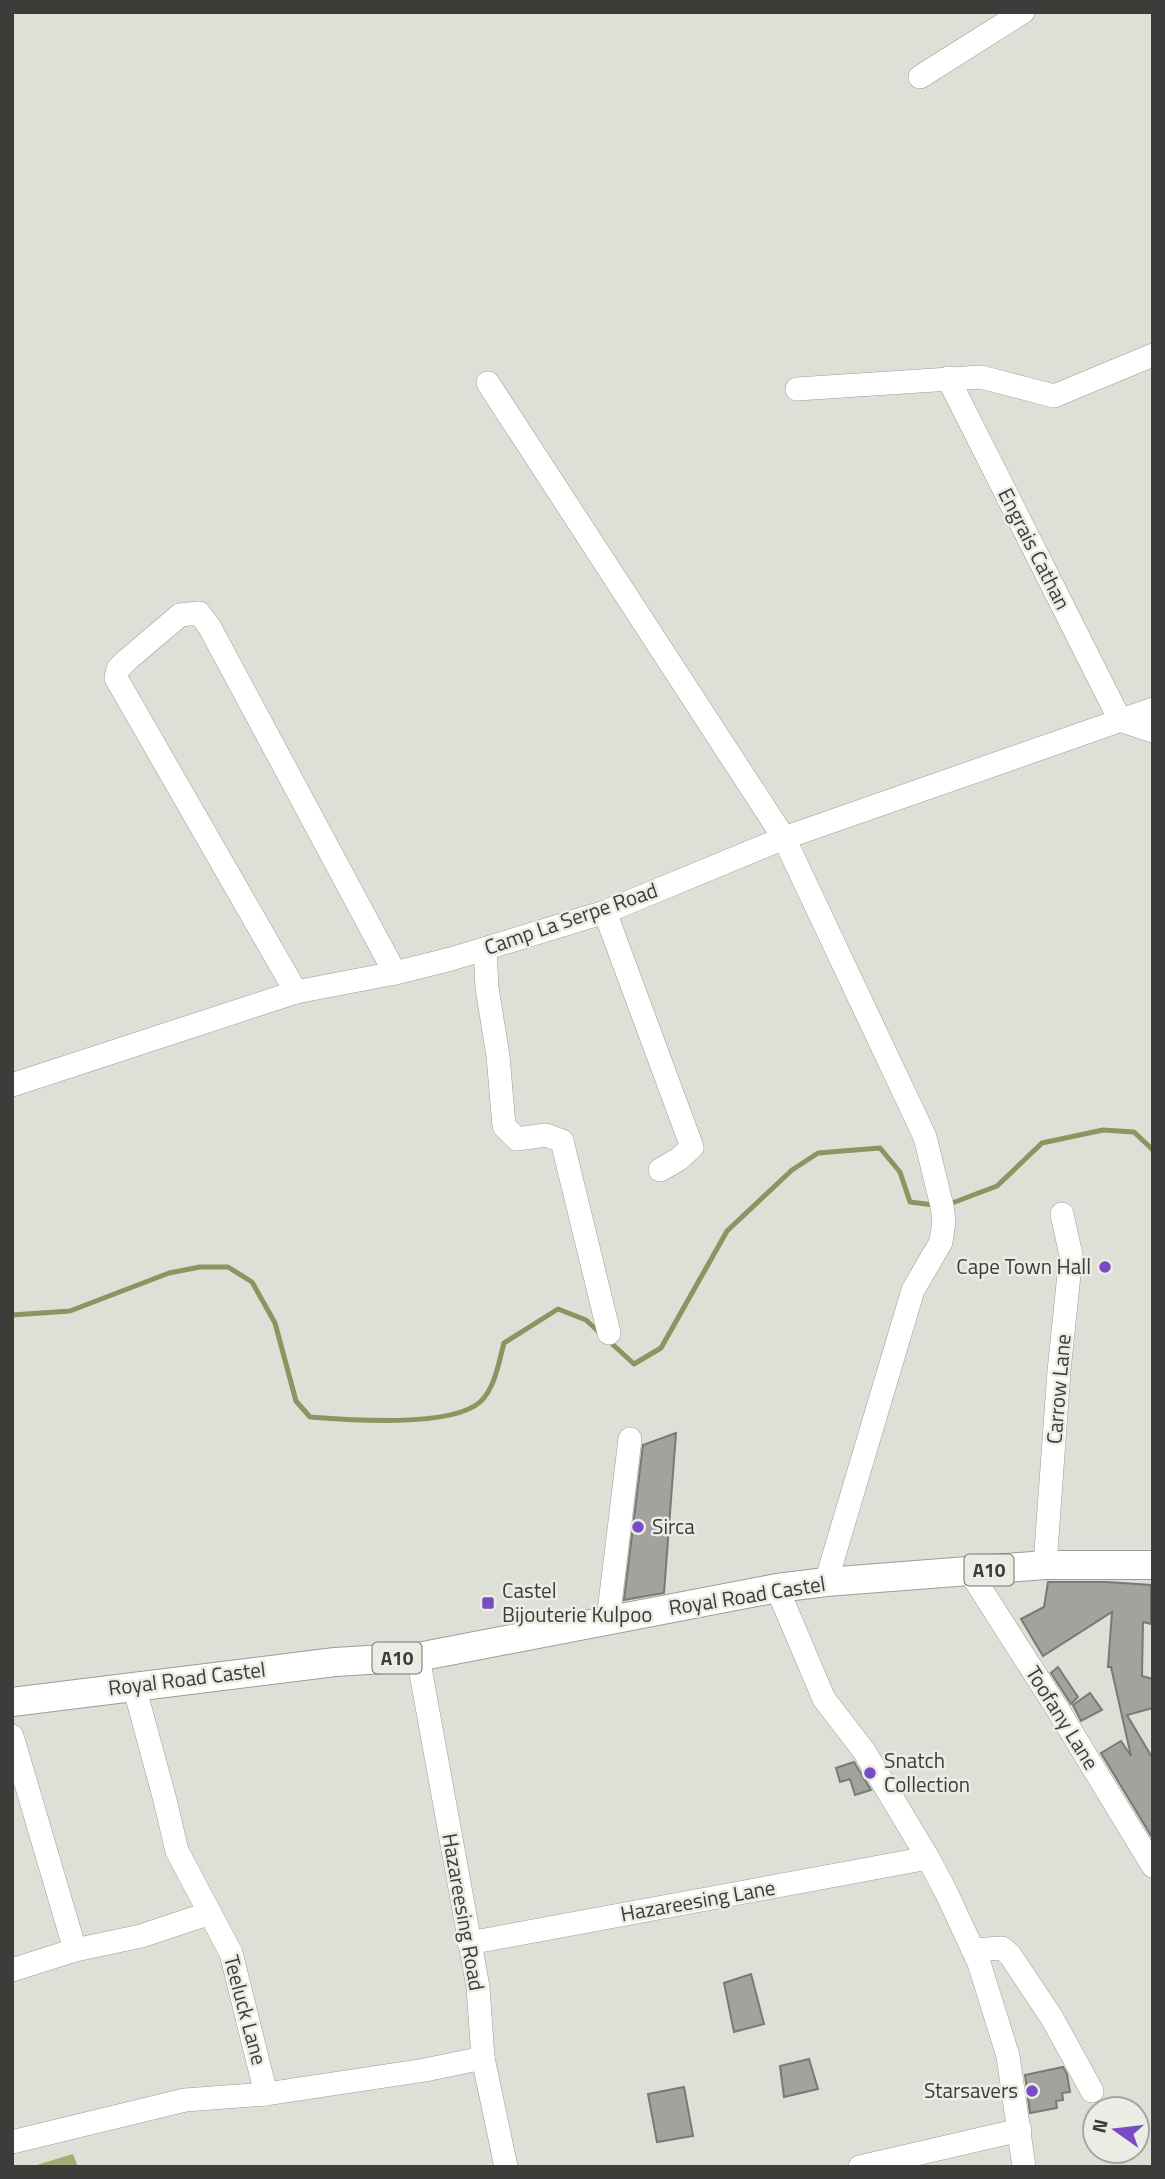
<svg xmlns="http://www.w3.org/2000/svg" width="1165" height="2179" viewBox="0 0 1165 2179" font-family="'Titillium Web',sans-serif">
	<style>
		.forest { fill: #a3ad76 }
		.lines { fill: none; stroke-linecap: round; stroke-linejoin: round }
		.stream { stroke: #8b955f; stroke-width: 5 }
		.building { fill: #a1a39c; stroke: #787a73; stroke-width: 2 }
		.minor-casing { stroke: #9b9d96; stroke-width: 24 }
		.major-casing { stroke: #9b9d96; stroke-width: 30 }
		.minor { stroke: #fff; stroke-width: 23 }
		.major { stroke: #fff; stroke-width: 28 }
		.poi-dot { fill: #794cc5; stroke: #ebede5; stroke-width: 2.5 }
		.labels { text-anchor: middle; stroke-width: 5; stroke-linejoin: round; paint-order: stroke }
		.shield { fill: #ebede5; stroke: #70726d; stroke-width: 2 }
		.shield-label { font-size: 19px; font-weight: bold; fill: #3c3d3a }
		.street-label { font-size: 21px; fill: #3c3d3a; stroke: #ebede5 }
		.poi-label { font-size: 21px; fill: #3c3d3a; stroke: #ebede5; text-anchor: start }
	</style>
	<rect width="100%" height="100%" fill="#dee0d8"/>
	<path class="forest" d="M73 2154 78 2167H30Z"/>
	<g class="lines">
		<g class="stream">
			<path d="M947 1205 997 1186 1042 1143 1103 1130 1134 1132 1153 1150"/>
			<path d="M12 1315 70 1311 169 1273 200 1267H228L252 1282 275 1323 296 1401 310 1417C348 1420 451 1428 480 1402 495 1389 499 1361 504 1343L558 1309 586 1320 599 1332"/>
			<path d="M609 1341 634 1364 661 1348 727 1231 792 1170 818 1153 880 1148 900 1172 910 1202 934 1205"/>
		</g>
	</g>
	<g class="building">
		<path d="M676 1433 664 1593 624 1600 643 1445Z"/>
		<path d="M1048 1582H1107L1151 1585V1624L1143 1622 1142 1676 1153 1679V1708L1127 1715 1153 1759V1839L1101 1753 1121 1741 1131 1756 1111 1667H1108L1112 1612 1043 1656 1021 1619 1044 1607Z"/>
		<path d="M1058 1667 1078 1697 1071 1704 1051 1673Z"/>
		<path d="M1090 1693 1102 1710 1081 1721 1073 1705Z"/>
		<path d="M854 1762 871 1790 855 1795 850 1779 840 1782 836 1768Z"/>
		<path d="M751 1974 764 2024 734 2032 724 1983Z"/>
		<path d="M809 2059 818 2089 784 2097 780 2066Z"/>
		<path d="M1063 2067 1067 2074 1070 2092 1062 2093 1063 2100 1056 2101 1057 2108 1030 2113 1025 2075Z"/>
		<path d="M684 2087 693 2136 657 2142 648 2094Z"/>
	</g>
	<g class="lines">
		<defs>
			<g id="minor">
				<path d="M920 77 1023 12"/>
				<path d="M948 378 1120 720"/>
				<path d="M488 383 784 838 925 1137 942 1206 944 1221 941 1242 913 1290 826 1582"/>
				<path d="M797 389 981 377 1054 396 1153 355"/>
				<path d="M1120 720 1153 731"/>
				<path d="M605 912 692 1147 679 1159 660 1170"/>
				<path d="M485 949 487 988 498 1056 504 1126 517 1139 546 1135 562 1141 609 1333"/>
				<path d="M296 992 116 678 118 669 127 660 180 615 199 613 209 626 395 973"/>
				<path d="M12 1085 296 992 395 973 451 959 605 912 784 838 1153 709"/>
				<path d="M1045 1565 1059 1371 1071 1255 1062 1214"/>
				<path d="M970 1572 1058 1710 1153 1866"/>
				<path d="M777 1588 824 1699 864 1751 928 1858 946 1892 979 1963 1008 2056 1024 2167"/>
				<path d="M608 1620 630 1439"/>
				<path d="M418 1657 478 1987 483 2058 506 2167"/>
				<path d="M134 1686 165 1800 177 1851 231 1953 266 2094"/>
				<path d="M12 1736 75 1950"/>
				<path d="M469 1943 928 1858"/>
				<path d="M973 1950 1002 1948 1010 1955 1052 2018 1092 2091"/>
				<path d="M12 1970 75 1950 141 1936 210 1913"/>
				<path d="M12 2142 185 2100 266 2094 425 2070 483 2058"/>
				<path d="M860 2167 1020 2130"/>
			</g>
			<path id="major" d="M12 1702 335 1662 418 1657 777 1588 826 1582 1045 1565H1153"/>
		</defs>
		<use href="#minor" class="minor-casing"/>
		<use href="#major" class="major-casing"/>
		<use href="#minor" class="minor"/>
		<use href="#major" class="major"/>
	</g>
	<g class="poi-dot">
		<circle cx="1105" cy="1267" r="7"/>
		<circle cx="638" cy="1527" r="7"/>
		<rect x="481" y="1596" width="14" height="14" rx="3.5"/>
		<circle cx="870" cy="1773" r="7"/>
		<circle cx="1032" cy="2091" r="7"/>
	</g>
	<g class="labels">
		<g class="shield">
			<rect x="964.5" y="1554.5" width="49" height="31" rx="5"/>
			<rect x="372.5" y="1642.5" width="49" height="31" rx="5"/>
		</g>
		<g class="shield-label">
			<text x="989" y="1577">A10</text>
			<text x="397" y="1665">A10</text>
		</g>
		<g class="street-label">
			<text transform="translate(1034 549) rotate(63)" y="7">Engrais Cathan</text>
			<text transform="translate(571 919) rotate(-19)" y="7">Camp La Serpe Road</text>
			<text transform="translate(1059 1389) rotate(-85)" y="7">Carrow Lane</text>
			<text transform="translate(747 1596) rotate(-9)" y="7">Royal Road Castel</text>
			<text transform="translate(187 1679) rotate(-7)" y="7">Royal Road Castel</text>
			<text transform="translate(1062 1718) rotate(58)" y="7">Toofany Lane</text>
			<text transform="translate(698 1901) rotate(-10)" y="7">Hazareesing Lane</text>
			<text transform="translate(463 1912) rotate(80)" y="7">Hazareesing Road</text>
			<text transform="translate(245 2010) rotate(75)" y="7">Teeluck Lane</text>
		</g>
		<g class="poi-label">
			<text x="1091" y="1274" text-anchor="end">Cape Town Hall</text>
			<text x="652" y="1534">Sirca</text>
			<text x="502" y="1598">Castel<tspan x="502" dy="24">Bijouterie Kulpoo</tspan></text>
			<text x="884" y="1768">Snatch<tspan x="884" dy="24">Collection</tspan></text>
			<text x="1018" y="2098" text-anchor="end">Starsavers</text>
		</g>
	</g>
	<rect width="1165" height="2179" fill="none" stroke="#3c3d3a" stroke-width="28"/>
	<g transform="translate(1116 2130) rotate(284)"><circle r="33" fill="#ebede5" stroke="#a5a7a1" stroke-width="2"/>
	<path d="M0-5L12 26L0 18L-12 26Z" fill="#794cc5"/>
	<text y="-10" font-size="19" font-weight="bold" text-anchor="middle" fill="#3c3d3a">N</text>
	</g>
</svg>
